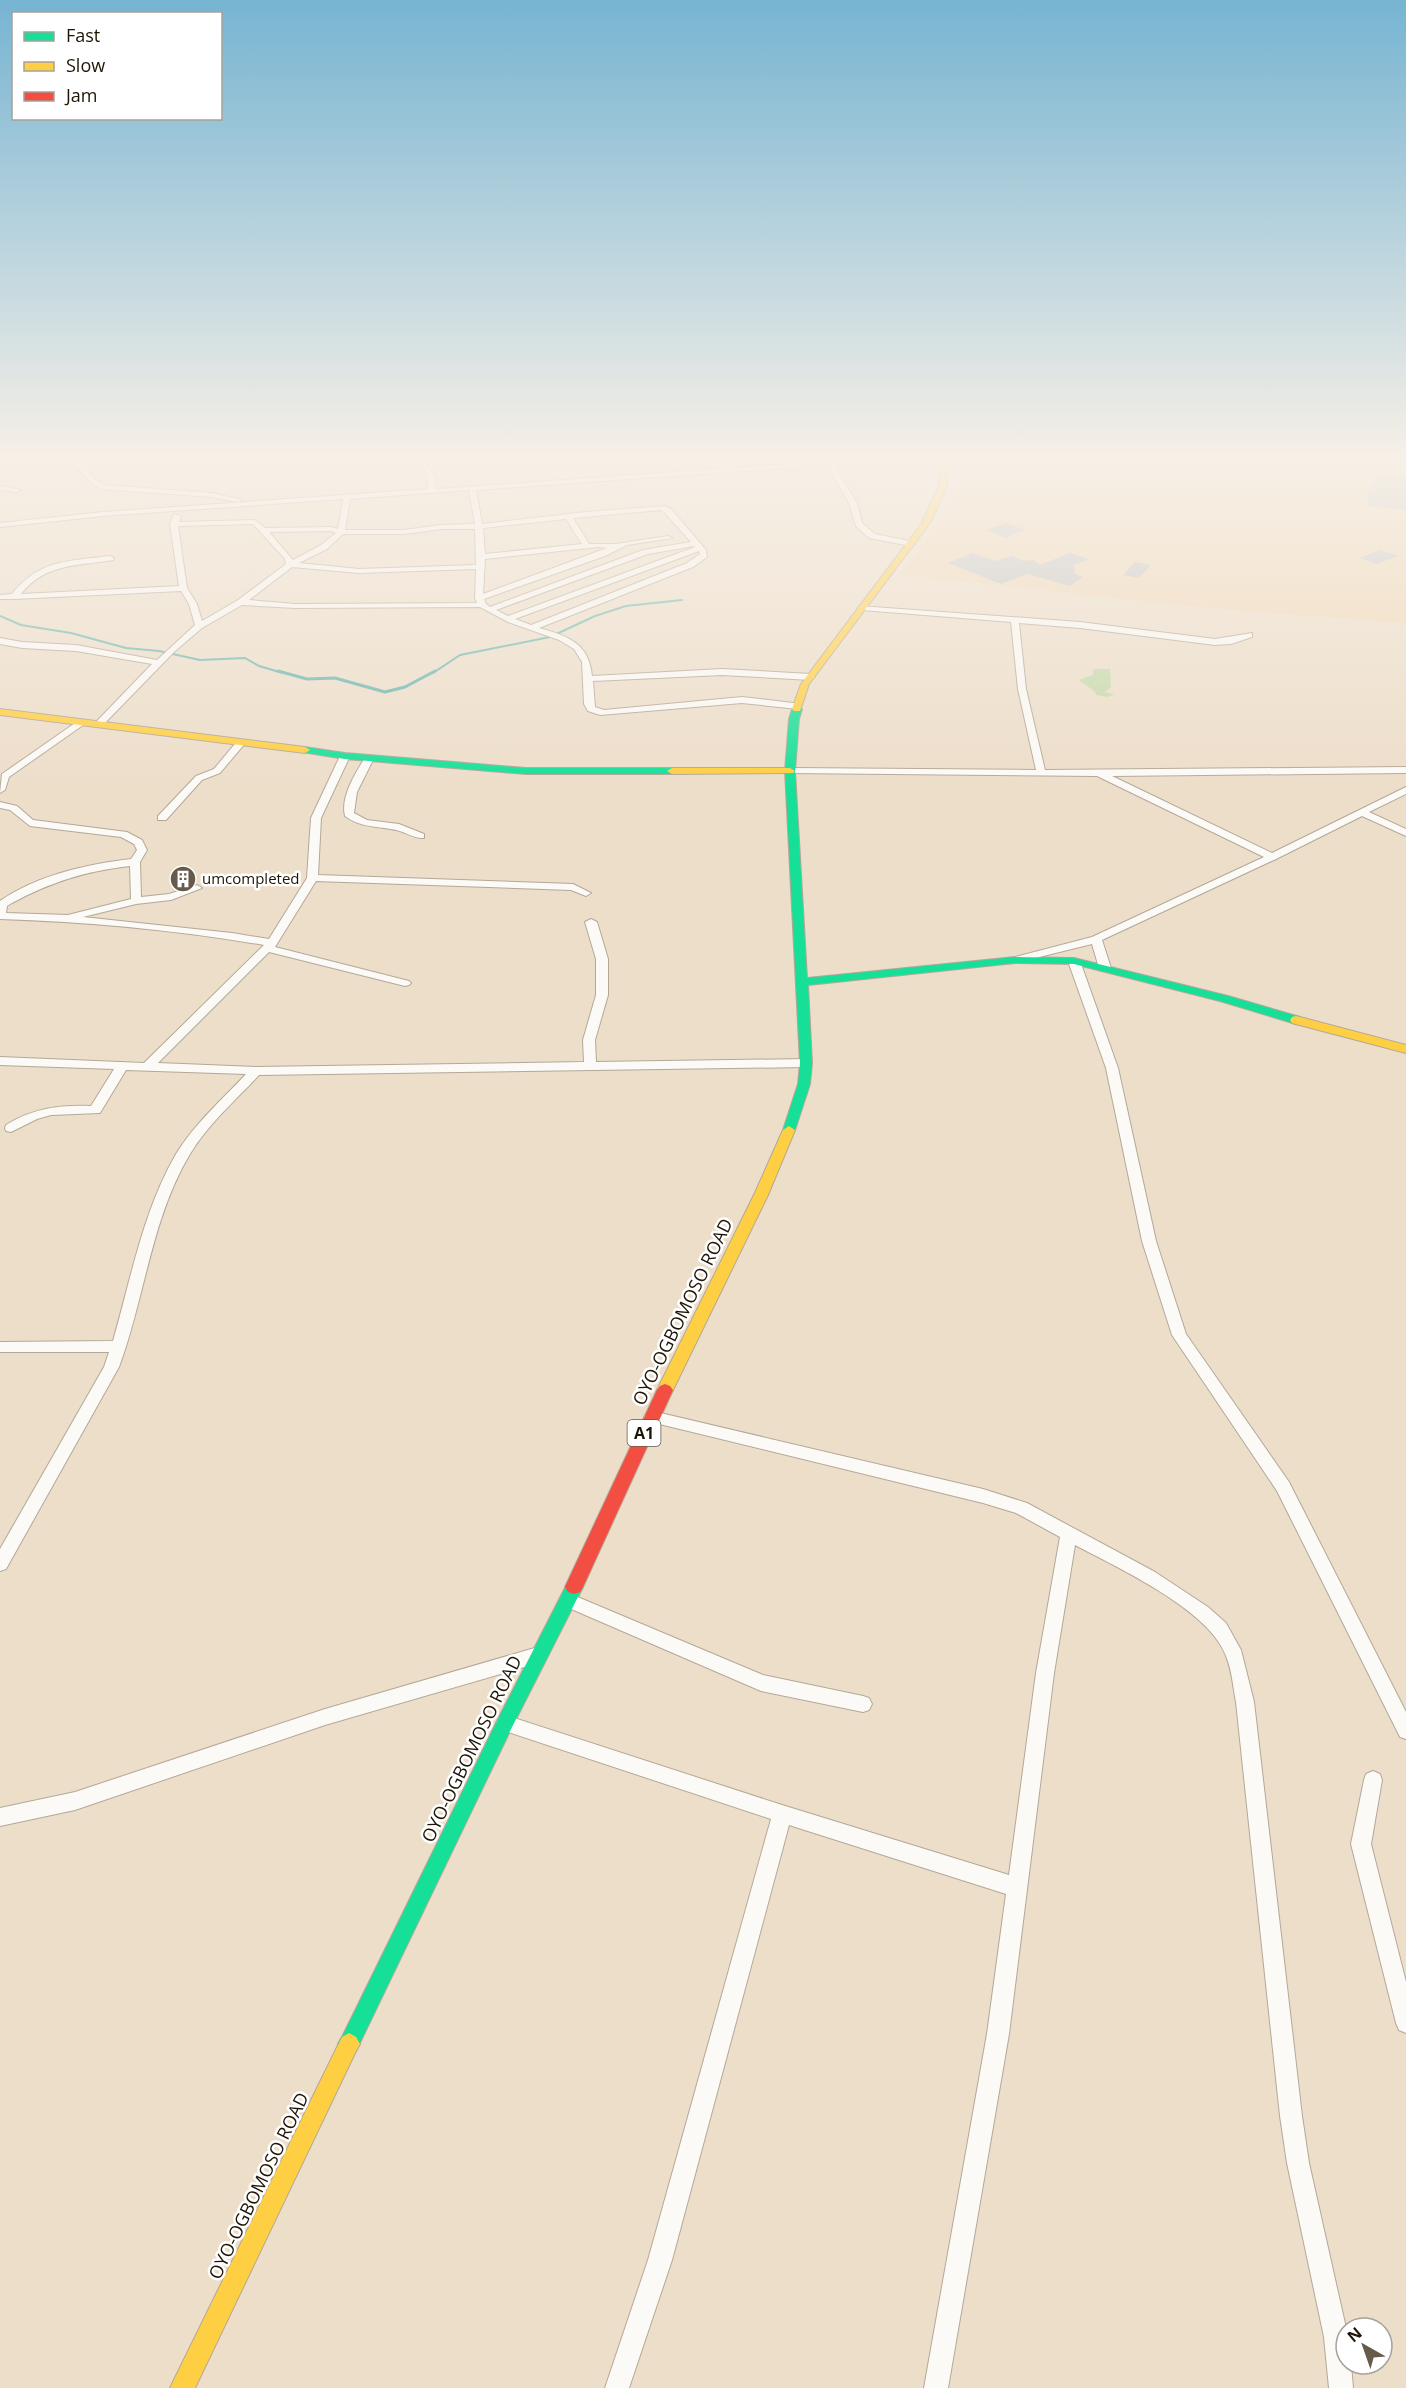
<svg xmlns="http://www.w3.org/2000/svg" width="1406" height="2388" viewBox="0 0 1406 2388" font-family="'Open Sans',sans-serif">
	<style>
		.built { fill: #f0d8b8 }
		.green { fill: #c5d9ab }
		.lines { fill: none; stroke-linecap: round; stroke-linejoin: round }
		.stream-far1 { stroke: #6bb5b0; stroke-width: 2 }
		.stream { stroke: #6bb5b0; stroke-width: 3 }
		.building { fill: #c1c5c9 }
		.street-casing { stroke: #b3a898; stroke-width: 2 }
		.fast-casing { stroke: #b3a898; stroke-width: 2 }
		.slow-casing { stroke: #b3a898; stroke-width: 2 }
		.jam-casing { stroke: #b3a898; stroke-width: 2 }
		.street { fill: #fcfaf7; fill-rule: evenodd }
		.fast { fill: #16e098; fill-rule: evenodd }
		.slow { fill: #ffcf43; fill-rule: evenodd }
		.jam { fill: #f24e42; fill-rule: evenodd }
		.labels { text-anchor: middle; stroke-width: 5; stroke-linejoin: round; paint-order: stroke }
		.far-poi-label { font-size: 15px; fill: #1e1507; stroke: #fff; text-anchor: start }
		.shield { fill: #fff; stroke: #625b51; stroke-width: 1.5 }
		.shield-label { font-size: 16px; font-weight: bold; fill: #1e1507 }
		.street-label { font-size: 18px; fill: #1e1507; stroke: #fff }
	</style>
	<rect width="100%" height="100%" fill="#eddeca"/>
	<g class="built">
		<path d="M418 454H795L438 480Z"/>
		<path d="M1137 454H1406V623L1208 608 902 575 961 490 958 461 1140 475Z"/>
	</g>
	<path class="green" d="M1093 669H1110L1111 687 1105 692 1114 694 1108 697 1096 695 1094 691 1079 680 1093 675Z"/>
	<g class="lines">
		<g class="stream-far1">
			<path d="M0 616 21 625 71 633 126 648 159 651 200 660 245 658 259 666 283 673"/>
			<path d="M433 673 460 655 550 637 595 616 626 606 682 600"/>
		</g>
		<path class="stream" d="M278 671 307 679 335 678 385 692 405 687 435 671"/>
	</g>
	<g class="building">
		<path d="M1382 473 1406 477V510L1367 506 1368 491Z"/>
		<path d="M1006 523 1025 530 1006 538 986 530Z"/>
		<path d="M1380 550 1398 556 1377 564 1359 558Z"/>
		<path d="M973 553 995 561 1011 556 1024 561 1033 560 1040 565 1070 553 1089 559 1072 566 1075 567 1074 573 1083 577 1070 586 1027 574 1001 584 948 563Z"/>
		<path d="M1135 562 1151 565 1139 578 1123 575Z"/>
		<path d="M188 870 194 884 178 888 171 873Z"/>
	</g>
	<g class="lines">
		<defs>
			<g id="street">
				<path d="M65 454H72L95 479 105 485 212 493 242 500 238 502 212 497 101 489 90 482Z"/>
				<path d="M396 454C419 454 435 464 436 489L932 454 946 455 943 457 834 465 857 503 862 523 875 534 914 542 915 544 911 546 869 538 856 526 849 503 827 465 476 490 482 524 586 512 665 506 671 509 706 550 707 557 693 567 539 628C568 636 589 643 592 676L722 669 811 674 815 677 811 680 722 675 593 681 595 707 604 710 742 697 801 704V708L798 709 742 703 600 715 588 711 584 704 582 662 574 649 559 640 508 622 480 607 295 608 242 605 202 628 174 652 102 726H96V722L152 664 76 651 22 648 0 644V638L22 642 76 645 157 660 195 625 189 604 181 591 14 599H0V595L12 594C39 559 70 561 110 556L114 558 113 560C78 566 45 563 21 594L179 586 170 524 174 514 181 516 179 522 255 520 265 528 331 527 338 529 343 499 103 516 0 527V523L103 512 428 489C428 459 414 466 396 454ZM469 490 475 524 441 525 404 530H345L350 499ZM661 510 665 513 691 542 643 550 490 607 486 604 484 599 605 556 627 545 672 538 668 536 616 544H589L573 518ZM566 519 582 544 485 554 483 528ZM253 524 285 559 286 564 238 600 202 621 197 604 187 588 178 526ZM441 529H475L476 565 359 569 299 563 327 549 343 534H404ZM331 531 336 533 321 545 293 560 269 532ZM694 546 695 547 508 616 496 610 648 554ZM598 547 607 548 483 594 485 559ZM699 551 700 554 687 563 531 625 515 619ZM292 567 359 573 476 569 475 598 477 603 295 604 249 600Z"/>
				<path d="M0 486 21 490 17 492 0 490Z"/>
				<path d="M859 606 1080 622 1215 639 1252 633V637L1231 644 1215 645 1080 628 1019 623 1026 689 1045 770 1406 767V773L1112 776 1272 853 1406 787V794L1369 812 1406 829V836L1362 816 1276 859 1102 940 1111 968 1109 970 1105 971 1099 968 1092 944 1019 962 1015 961V957L1092 937 1264 857 1097 776 787 773 785 771 790 768 1036 770 1018 689 1011 622 862 610 858 608Z"/>
				<path d="M78 721 86 723 9 777 5 790 0 793 2 774Z"/>
				<path d="M239 739 247 741 220 773 202 780 166 820H158V816L196 776 214 769Z"/>
				<path d="M345 753 350 756 321 818 318 875 573 884 591 893 586 896 571 890 316 881 275 947 409 981 411 983 409 985 405 986 269 952 158 1063 256 1067 584 1062 583 1040 596 995V959L585 922 591 919 597 922 608 959V995L595 1040 596 1062 806 1059 812 1063 806 1067 259 1075C236 1100 208 1124 190 1154 151 1219 145 1297 119 1367L6 1569 0 1571V1549L104 1367 109 1352H0V1342L113 1341C131 1278 143 1211 176 1154 195 1123 222 1100 246 1074L126 1070 100 1113 51 1115 37 1119 11 1132 6 1131 5 1128 6 1125C34 1108 59 1105 91 1106L114 1069 0 1065V1057L144 1063 264 945C177 930 88 922 0 919V901C37 875 88 864 131 859L137 850 134 844 121 837 30 826 10 810 0 808V802L17 806 33 820 127 832 142 840 147 850 140 862 141 897 169 894 197 885 202 888 171 900 136 904 83 917 232 933 269 939 307 878 311 818 340 756ZM130 866 131 899 68 915 6 913 7 906 12 903C51 882 86 871 130 866Z"/>
				<path d="M366 756 374 758 357 792 354 813 367 820 399 824 424 834V838C414 839 406 832 396 830 378 826 361 828 345 816 340 797 356 772 366 756Z"/>
				<path d="M1074 958 1080 961 1118 1068 1156 1241 1186 1334 1289 1482 1406 1712V1739L1400 1737 1277 1491 1172 1335 1142 1241 1106 1068 1068 961Z"/>
				<path d="M652 1411 983 1489 1027 1503 1155 1572 1208 1607 1226 1623 1241 1650 1254 1702 1302 2116 1309 2163 1346 2328V2364H1351L1353 2388H1329L1324 2337 1287 2163 1280 2116 1236 1702C1233 1687 1232 1670 1226 1656 1210 1610 1118 1568 1075 1545L1054 1673 1009 2034 948 2388H924L987 2034 1006 1894 789 1825 672 2260 629 2388H605L648 2260 771 1819 505 1731 499 1729 496 1723 499 1717 505 1715 782 1805 1009 1875 1036 1673 1060 1537 1016 1513 983 1503 647 1421 644 1417 647 1413Z"/>
				<path d="M568 1593 763 1675 863 1696 869 1698 872 1704 869 1710 863 1712 761 1691 562 1605 559 1600 562 1595Z"/>
				<path d="M538 1647 544 1650 547 1655 544 1660 538 1663 325 1725 75 1810 0 1826V1808L75 1792 325 1709Z"/>
				<path d="M1373 1771 1380 1774 1382 1780 1371 1844 1406 1982V2033L1399 2030 1396 2023 1351 1844 1364 1780 1366 1774Z"/>
			</g>
			<g id="fast">
				<path d="M797 706 802 709 799 719 795 771 807 978 1015 957 1074 958 1228 996 1300 1017 1302 1020 1296 1024 1220 1001 1074 964 1015 963 808 985 812 1063 810 1084 795 1130 789 1134 784 1133 783 1130 798 1084 800 1063 785 771 789 719 792 709Z"/>
				<path d="M305 747 345 753 526 768H672L677 771 672 774H526L345 759 302 752 300 750Z"/>
				<path d="M574 1580 580 1582 583 1587 511 1729 356 2051 349 2055 342 2051 338 2044 342 2037 499 1717 568 1582Z"/>
			</g>
			<g id="slow">
				<path d="M940 454H946L947 486 930 523 809 684 800 711H794L792 709 801 684 922 523 939 486 940 475 921 465 894 457 897 455 925 462 940 470Z"/>
				<path d="M0 709 305 747 310 750 305 753 0 715Z"/>
				<path d="M790 768 795 771 793 773 672 774 667 771 672 768Z"/>
				<path d="M1296 1016 1406 1045V1053L1292 1023 1290 1020 1292 1017Z"/>
				<path d="M789 1126 795 1130 768 1195 673 1390 670 1394 665 1396 660 1394 657 1390 754 1195 783 1130Z"/>
				<path d="M349 2033 356 2037 360 2044 356 2051 195 2388H170L342 2037Z"/>
			</g>
			<path id="jam" d="M665 1384 670 1386 673 1390 583 1587 580 1592 574 1594 568 1592 565 1587 657 1390 660 1386Z"/>
		</defs>
		<use href="#street" class="street-casing"/>
		<use href="#fast" class="fast-casing"/>
		<use href="#slow" class="slow-casing"/>
		<use href="#jam" class="jam-casing"/>
		<use href="#street" class="street"/>
		<use href="#fast" class="fast"/>
		<use href="#slow" class="slow"/>
		<use href="#jam" class="jam"/>
	</g>
	<linearGradient id="sky" x2="0" y2="1"><stop stop-color="#76b4d2"/><stop offset="0.58" stop-color="#f7f0e7"/><stop offset="1" stop-color="#f7f0e7" stop-opacity="0"/></linearGradient>
	<rect width="1406" height="788" fill="url(#sky)"/>
	<defs>
		<symbol id="building-disc" viewBox="-11 -11 22 22"><circle r="9.5" fill="#665b4b" stroke="#fff"/><path d="M-4-6H4V6H1V3H-1V6H-4ZM-2.5-4.3h1.7v1.8h-1.7ZM.8-4.3h1.7v1.8H.8ZM-2.5-1h1.7V.8h-1.7ZM.8-1h1.7V.8H.8Z" fill="#fff"/></symbol>
	</defs>
	<g fill-rule="evenodd">
		<use href="#building-disc" x="168" y="864" width="30" height="30"/>
	</g>
	<g class="labels">
		<g class="far-poi-label">
			<text x="202" y="884">umcompleted</text>
		</g>
		<rect class="shield" x="627.5" y="1420" width="33" height="26" rx="4.5"/>
		<g class="shield-label">
			<text x="644" y="1439">A1</text>
		</g>
		<g class="street-label">
			<text transform="translate(683 1312) rotate(-64)" y="6">OYO-OGBOMOSO ROAD</text>
			<text transform="translate(472 1749) rotate(-64)" y="6">OYO-OGBOMOSO ROAD</text>
			<text transform="translate(259 2186) rotate(-64)" y="6">OYO-OGBOMOSO ROAD</text>
		</g>
	</g>
	<rect x="12" y="12" width="210" height="108" fill="#ffffff" stroke="#a5a19c" stroke-width="1.5"/>
	<rect x="24" y="32" width="30" height="9" fill="#16e098" stroke="#a5a19c" stroke-width="1.5"/>
	<text x="66" y="42" font-size="18" fill="#1e1507">Fast</text>
	<rect x="24" y="62" width="30" height="9" fill="#ffcf43" stroke="#a5a19c" stroke-width="1.5"/>
	<text x="66" y="72" font-size="18" fill="#1e1507">Slow</text>
	<rect x="24" y="92" width="30" height="9" fill="#f24e42" stroke="#a5a19c" stroke-width="1.5"/>
	<text x="66" y="102" font-size="18" fill="#1e1507">Jam</text>
	<g transform="translate(1364 2346) rotate(320)"><circle r="28" fill="#ffffff" stroke="#a5a19c" stroke-width="1.5"/>
	<path d="M0-4.5L10 22L0 15L-10 22Z" fill="#665b4b"/>
	<text y="-9" font-size="16" font-weight="bold" text-anchor="middle" fill="#1e1507">N</text>
	</g>
</svg>
